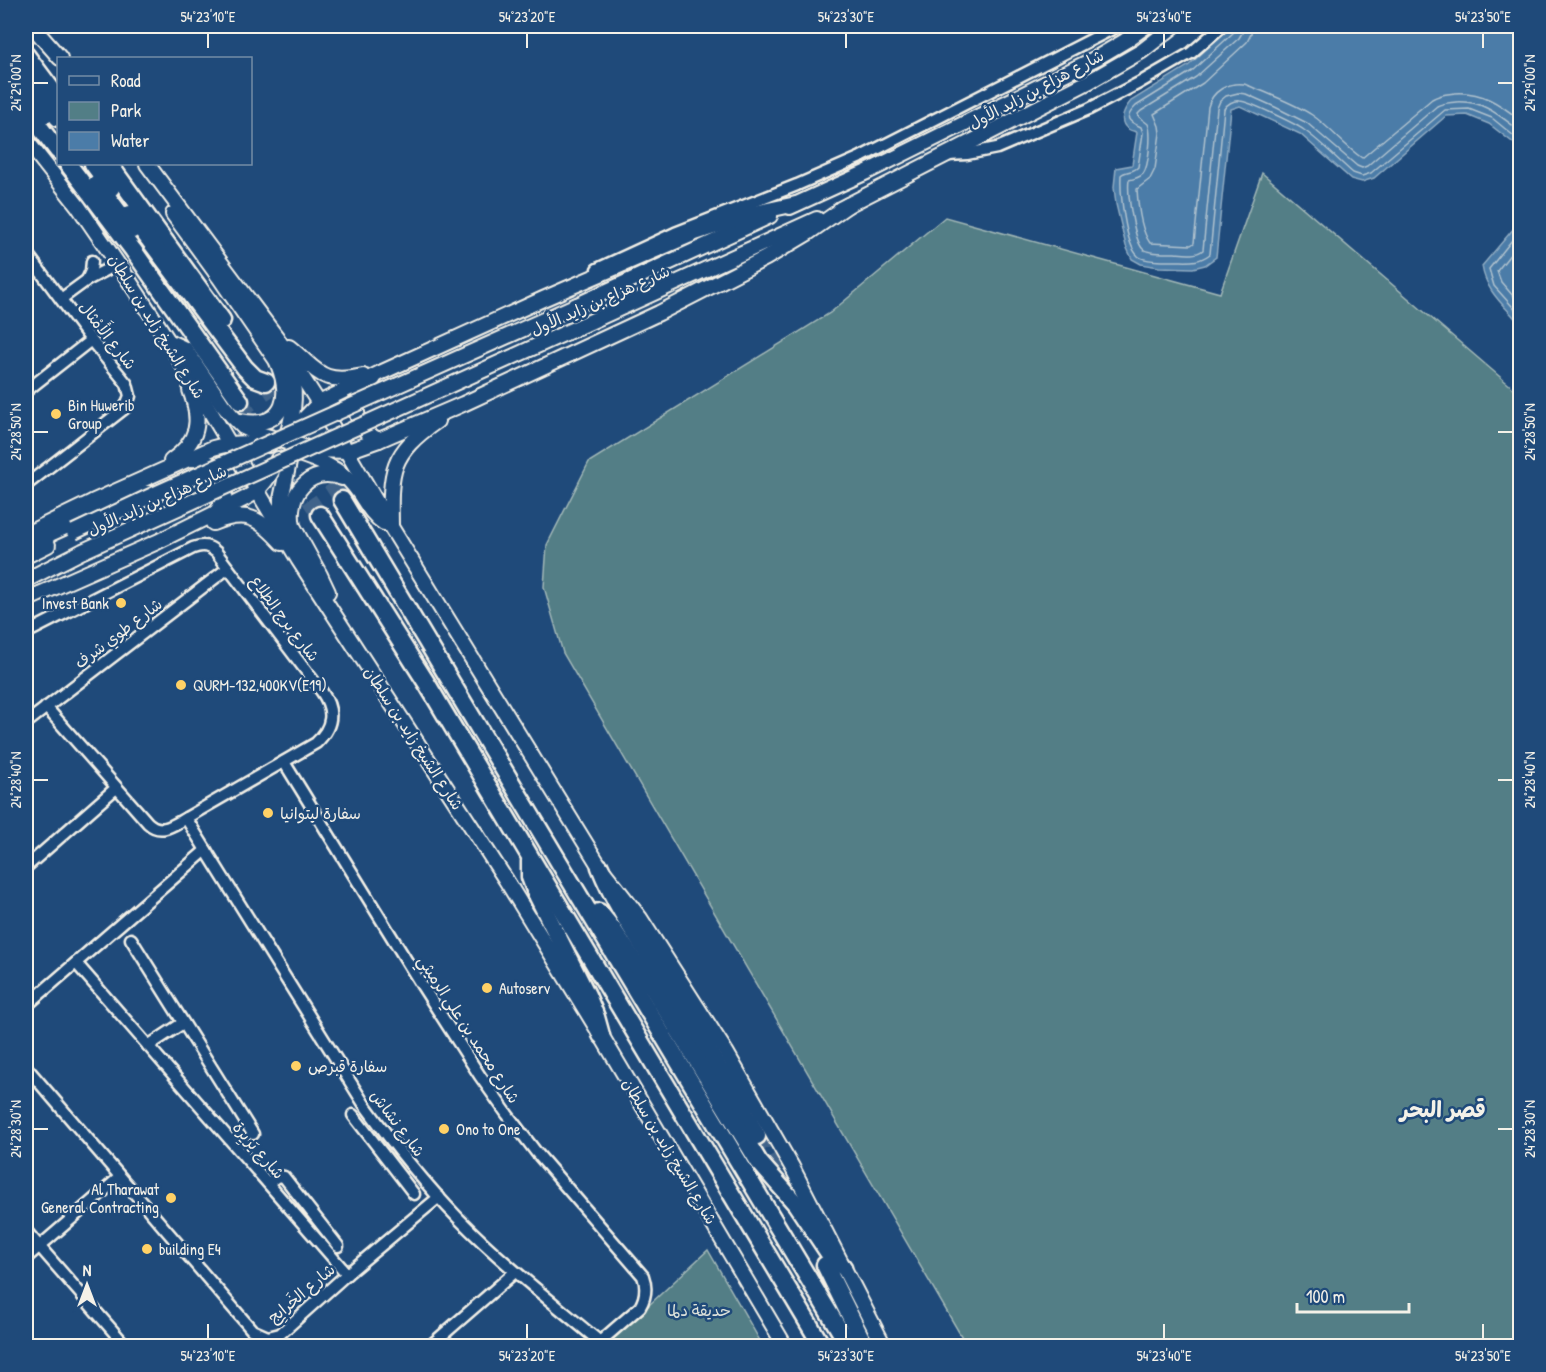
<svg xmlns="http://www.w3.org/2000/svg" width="1546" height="1372" viewBox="0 0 1546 1372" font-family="'Patrick Hand','Playpen Sans Arabic',sans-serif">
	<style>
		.green { fill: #527e86; stroke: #a3b8b7; stroke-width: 1.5 }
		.water { fill: #4b7ca8; stroke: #8fabc2; stroke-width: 1.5 }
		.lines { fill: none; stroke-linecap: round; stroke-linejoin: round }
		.shore { stroke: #b0c2ce; stroke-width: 1.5 }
		.highway-tunnel { stroke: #3f638a; stroke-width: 16; stroke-dasharray: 16 8; stroke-linecap: butt }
		.minor-casing { stroke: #f4f1e8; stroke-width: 15 }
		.major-casing { stroke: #f4f1e8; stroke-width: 18 }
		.highway-casing { stroke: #f4f1e8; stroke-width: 21 }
		.minor { stroke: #1f4a7a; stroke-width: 10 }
		.major { stroke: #1f4a7a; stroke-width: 14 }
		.highway { stroke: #1f4a7a; stroke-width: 16 }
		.major-bridge-casing { stroke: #f4f1e8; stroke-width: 18; stroke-linecap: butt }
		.major-bridge { stroke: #1f4a7a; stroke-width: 14 }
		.ticks { fill: none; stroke: #f4f1e8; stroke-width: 2 }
		.poi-dot { fill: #ffd166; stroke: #1f4a7a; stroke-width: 2 }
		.labels { text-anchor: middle; stroke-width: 5; stroke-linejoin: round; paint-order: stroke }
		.street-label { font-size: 16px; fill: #f4f1e8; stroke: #1f4a7a }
		.poi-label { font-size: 16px; fill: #f4f1e8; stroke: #1f4a7a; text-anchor: start }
		.park-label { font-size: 16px; fill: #dce0d9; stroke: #1f4a7a }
		.district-label { font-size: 22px; font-weight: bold; fill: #f4f1e8; stroke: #1f4a7a }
		.neatline { fill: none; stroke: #f4f1e8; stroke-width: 2 }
		.ticks-label { font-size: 15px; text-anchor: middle; fill: #f4f1e8 }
	</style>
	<rect width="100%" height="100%" fill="#1f4a7a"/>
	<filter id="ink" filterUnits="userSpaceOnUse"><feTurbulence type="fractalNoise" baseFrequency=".0167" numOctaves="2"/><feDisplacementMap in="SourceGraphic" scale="12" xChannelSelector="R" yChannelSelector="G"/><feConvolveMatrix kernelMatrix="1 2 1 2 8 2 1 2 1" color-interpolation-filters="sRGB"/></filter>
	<g filter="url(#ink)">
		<g class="green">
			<path d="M1262 173 1520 394V1337L1518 1346H967L563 653 544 587 547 545 589 462 830 313 945 217 1220 293Z"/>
			<path d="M708 1250 763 1346H603L618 1334Z"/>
		</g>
		<g class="water">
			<path d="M1232 26H1520V148L1489 124 1467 115 1446 116 1374 178 1362 182 1351 179 1300 134 1240 106 1231 109 1216 257 1205 265 1193 268 1159 267 1141 264 1132 259 1126 246 1116 204 1114 187 1116 168 1132 165 1137 132C1134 131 1131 131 1128 129 1117 121 1125 108 1131 101L1188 66Z"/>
			<path d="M1520 221V324C1504 305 1486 292 1482 266Z"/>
		</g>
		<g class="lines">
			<g class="shore">
				<path d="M1236 26 1234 32 1192 71 1136 106C1124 118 1127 121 1141 127L1143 133 1138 167C1133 173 1126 170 1121 175 1120 192 1125 244 1138 256 1145 262 1166 261 1175 261 1189 261 1198 263 1210 254L1224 109C1227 104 1233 100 1240 101 1248 101 1296 124 1304 130 1321 142 1337 159 1353 173L1362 176 1371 173 1445 110 1469 109 1492 118 1520 141"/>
				<path d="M1243 26 1242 33 1239 38 1196 77 1141 111 1138 114 1139 117 1148 124C1152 133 1149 166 1143 174 1139 178 1134 179 1129 180 1127 192 1134 241 1143 249 1148 254 1168 253 1175 253 1185 254 1195 256 1203 250L1217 108 1220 101 1226 96 1238 93 1246 94 1275 107 1307 123 1357 166 1362 168 1367 166 1437 106C1443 103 1449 103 1456 102 1483 100 1500 116 1520 131"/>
				<path d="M1252 26 1251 34 1247 42 1203 83 1154 114 1159 126 1160 133 1155 169 1150 179 1137 189C1138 206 1140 229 1150 243L1191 245 1194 243 1208 107C1212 91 1228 82 1244 84 1250 86 1256 89 1262 91 1278 98 1297 105 1312 115 1330 127 1344 146 1362 158L1432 99C1440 94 1447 94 1455 93 1482 91 1500 104 1520 120"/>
				<path d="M1520 230 1489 269 1494 286 1520 315"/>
				<path d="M1520 242 1497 271 1501 282 1520 304"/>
			</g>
			<g class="highway-tunnel">
				<path d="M266 382 342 500"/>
				<path d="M240 401 320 515"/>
				<path d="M757 1136 781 1182"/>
			</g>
			<defs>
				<g id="minor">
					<path d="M947 155 967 154 997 148 1089 109 1139 83 1191 53 1222 26"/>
					<path d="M26 252 91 340 127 384 130 396 125 408 26 485"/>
					<path d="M597 269 675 233 797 185 861 157 1118 26"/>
					<path d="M87 280 91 271 92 261"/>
					<path d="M61 299 87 280 108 269"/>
					<path d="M26 391 91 340"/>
					<path d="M26 633 193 548C203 544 209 546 216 552L322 692C335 711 333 727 316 743L186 818C173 825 161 835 148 823L46 707"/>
					<path d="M26 723 228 568"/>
					<path d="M284 762 419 981 480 1076 507 1114 536 1152 643 1276C647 1287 646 1297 640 1307L595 1346"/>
					<path d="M186 818 364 1104C393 1144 423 1182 458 1218 502 1263 551 1301 600 1342"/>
					<path d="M26 867 116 788"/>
					<path d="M131 939 253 1134"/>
					<path d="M76 963 347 1274"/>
					<path d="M26 1006 206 850"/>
					<path d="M148 1046 183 1023"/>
					<path d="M26 1067 252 1330 268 1337 280 1334 347 1274 439 1197"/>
					<path d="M353 1115 414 1194"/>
					<path d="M268 1183 278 1176 284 1177 338 1246"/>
					<path d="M26 1231 126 1346"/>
					<path d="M26 1258 120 1177"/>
					<path d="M430 1346 515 1272"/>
				</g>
				<g id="major">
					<path d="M32 26 60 58"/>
					<path d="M26 140 78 206 124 273 169 342 298 559 506 880 601 1035 785 1346"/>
					<path d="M147 164 277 338 315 397 391 527 600 867 640 918 726 1052 792 1167 884 1346"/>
					<path d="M790 207 869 171 1098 57 1125 41 1146 26"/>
					<path d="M840 209 1090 81 1142 51 1174 26"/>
					<path d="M173 214 219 277 276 360C292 393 287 430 241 421"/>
					<path d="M577 305 770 216"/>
					<path d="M583 325 817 219"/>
					<path d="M170 342 185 349 222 404 232 416 243 427 256 433 314 450 348 451 379 440 463 404 659 313 766 258 808 233 848 205"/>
					<path d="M289 347C319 371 320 385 363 376"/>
					<path d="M374 378C369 384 363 389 359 397 352 415 362 433 379 440"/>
					<path d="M287 435C295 410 297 388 288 363"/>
					<path d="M296 453C317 460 340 468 354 486 364 498 370 514 384 523"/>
					<path d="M189 459C222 459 236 488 215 514"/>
					<path d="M171 461C199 441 202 421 190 390"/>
					<path d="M213 523C247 509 259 518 282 543"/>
					<path d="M391 525C390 471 390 454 437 421"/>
					<path d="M284 527 281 512V499L295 435 302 421 319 403 380 373 543 299 695 233 755 213 796 204"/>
					<path d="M26 534 92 502 213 448C232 442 249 442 269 445"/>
					<path d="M26 545 134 496 145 493H154"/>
					<path d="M26 556 48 545"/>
					<path d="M26 580 83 551"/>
					<path d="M328 592 320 575 293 526C286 495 309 466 342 478"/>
					<path d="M26 600 157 542 246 498C262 489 270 476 278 459"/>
				</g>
				<g id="highway">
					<path d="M26 55 58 98"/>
					<path d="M26 76 58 118"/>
					<path d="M26 92 44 115"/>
					<path d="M26 109 58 151"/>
					<path d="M68 164 133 250 240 401"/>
					<path d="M93 164 111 188"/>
					<path d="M109 164 222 320"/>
					<path d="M97 183 132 230"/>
					<path d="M130 214 245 368 255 378 266 382"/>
					<path d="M342 500 849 1346"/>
					<path d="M320 515 426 682 822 1346"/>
					<path d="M530 861V877L536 893 587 995 596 1017 601 1035"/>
					<path d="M600 867C617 910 644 947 668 986 699 1035 730 1084 757 1136"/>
					<path d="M599 912 612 928 655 992 759 1162 796 1204 828 1252 843 1267"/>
					<path d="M825 1265 865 1346"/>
				</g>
			</defs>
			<use href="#minor" class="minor-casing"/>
			<use href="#major" class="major-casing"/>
			<use href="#highway" class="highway-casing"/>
			<use href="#minor" class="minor"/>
			<use href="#major" class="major"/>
			<use href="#highway" class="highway"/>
			<defs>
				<g id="major-bridge">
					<path d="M74 532 157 493 577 305"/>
					<path d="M83 551 583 325"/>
				</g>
			</defs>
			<use href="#major-bridge" class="major-bridge-casing"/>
			<use href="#major-bridge" class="major-bridge"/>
		</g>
	</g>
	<path class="ticks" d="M208 33V48M527 33V48M846 33V48M1164 33V48M1483 33V48M33 83H48M1498 83H1513M33 432H48M1498 432H1513M33 780H48M1498 780H1513M33 1129H48M1498 1129H1513M208 1324V1339M527 1324V1339M846 1324V1339M1164 1324V1339M1483 1324V1339"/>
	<g class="poi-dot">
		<circle cx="56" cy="414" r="6"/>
		<circle cx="121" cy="603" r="6"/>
		<circle cx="181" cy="685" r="6"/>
		<circle cx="268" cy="813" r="6"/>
		<circle cx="487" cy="988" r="6"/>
		<circle cx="296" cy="1066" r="6"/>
		<circle cx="444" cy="1129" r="6"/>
		<circle cx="171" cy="1198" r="6"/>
		<circle cx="147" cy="1249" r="6"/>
	</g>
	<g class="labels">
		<g class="street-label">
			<text transform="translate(1036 89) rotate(-28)" y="6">شارع هزاع بن زايد الأول</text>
			<text transform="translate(600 300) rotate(-24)" y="6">شارع هزاع بن زايد الأول</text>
			<text transform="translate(157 326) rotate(58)" y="6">شارع الشيخ زايد بن سلطان</text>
			<text transform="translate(108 335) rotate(52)" y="6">شارع الأَمْثال</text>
			<text transform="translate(157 500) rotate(-24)" y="6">شارع هزاع بن زايد الأول</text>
			<text transform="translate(285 618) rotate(53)" y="6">شارع برج الطلاع</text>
			<text transform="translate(118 633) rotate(-37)" y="6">شارع طوي شرف</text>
			<text transform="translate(414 738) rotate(57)" y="6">شارع الشيخ زايد بن سلطان</text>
			<text transform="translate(469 1029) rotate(57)" y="6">شارع محمد بن علي الرميثي</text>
			<text transform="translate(398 1123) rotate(53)" y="6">شارع نشاش</text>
			<text transform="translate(259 1150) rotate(49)" y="6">شارع يَريِرة</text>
			<text transform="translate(670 1151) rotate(59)" y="6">شارع الشيخ زايد بن سلطان</text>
			<text transform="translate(301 1293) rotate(-40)" y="6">شارع الخَرايِج</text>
		</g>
		<g class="poi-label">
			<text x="68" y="411">Bin Huwerib<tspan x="68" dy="18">Group</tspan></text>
			<text x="109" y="609" text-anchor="end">Invest Bank</text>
			<text x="193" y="691">QURM-132,400KV(E19)</text>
			<text x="280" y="819">سفارة ليتوانيا</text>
			<text x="499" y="994">Autoserv</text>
			<text x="308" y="1072">سفارة قبرص</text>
			<text x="456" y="1135">Ono to One</text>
			<text x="159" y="1195" text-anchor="end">Al Tharawat<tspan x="159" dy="18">General Contracting</tspan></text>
			<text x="159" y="1255">building E4</text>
		</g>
		<g class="park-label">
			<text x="699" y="1316">حديقة دلما</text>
		</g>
		<g class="district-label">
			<text x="1443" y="1117">قصر البحر</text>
		</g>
	</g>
	<rect width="1546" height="1372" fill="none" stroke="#1f4a7a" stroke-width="66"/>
	<rect x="57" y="57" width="195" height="108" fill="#1f4a7a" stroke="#748da6" stroke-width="1.5"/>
	<rect x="69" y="76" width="30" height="9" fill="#1f4a7a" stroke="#748da6" stroke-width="1.5"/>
	<text x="111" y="87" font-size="18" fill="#f4f1e8">Road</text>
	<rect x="69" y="102" width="30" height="18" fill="#527e86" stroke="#748da6" stroke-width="1.5"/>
	<text x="111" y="117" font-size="18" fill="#f4f1e8">Park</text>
	<rect x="69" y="132" width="30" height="18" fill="#4b7ca8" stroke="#748da6" stroke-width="1.5"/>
	<text x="111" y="147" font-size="18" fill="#f4f1e8">Water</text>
	<g transform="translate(87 1285)" stroke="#1f4a7a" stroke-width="4.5" paint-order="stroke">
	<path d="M0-4.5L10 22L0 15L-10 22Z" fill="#f4f1e8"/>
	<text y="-9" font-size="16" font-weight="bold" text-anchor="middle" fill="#f4f1e8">N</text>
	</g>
	<path d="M1297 1303v9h112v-9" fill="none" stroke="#f4f1e8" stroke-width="3"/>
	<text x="1306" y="1303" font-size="18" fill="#f4f1e8" stroke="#1f4a7a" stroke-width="4.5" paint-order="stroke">100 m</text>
	<rect x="33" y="33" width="1480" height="1306" class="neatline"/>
	<g class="ticks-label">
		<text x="208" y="22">54°23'10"E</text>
		<text x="527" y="22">54°23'20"E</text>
		<text x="846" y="22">54°23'30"E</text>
		<text x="1164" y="22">54°23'40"E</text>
		<text x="1483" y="22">54°23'50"E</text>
		<text transform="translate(16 83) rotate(-90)" y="5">24°29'00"N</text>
		<text transform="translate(1530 83) rotate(-90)" y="5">24°29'00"N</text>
		<text transform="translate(16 432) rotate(-90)" y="5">24°28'50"N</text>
		<text transform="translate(1530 432) rotate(-90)" y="5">24°28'50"N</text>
		<text transform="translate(16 780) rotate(-90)" y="5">24°28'40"N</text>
		<text transform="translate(1530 780) rotate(-90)" y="5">24°28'40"N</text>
		<text transform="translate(16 1129) rotate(-90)" y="5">24°28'30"N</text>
		<text transform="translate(1530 1129) rotate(-90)" y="5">24°28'30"N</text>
		<text x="208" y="1361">54°23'10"E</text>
		<text x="527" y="1361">54°23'20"E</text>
		<text x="846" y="1361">54°23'30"E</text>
		<text x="1164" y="1361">54°23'40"E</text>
		<text x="1483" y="1361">54°23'50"E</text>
	</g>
</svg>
